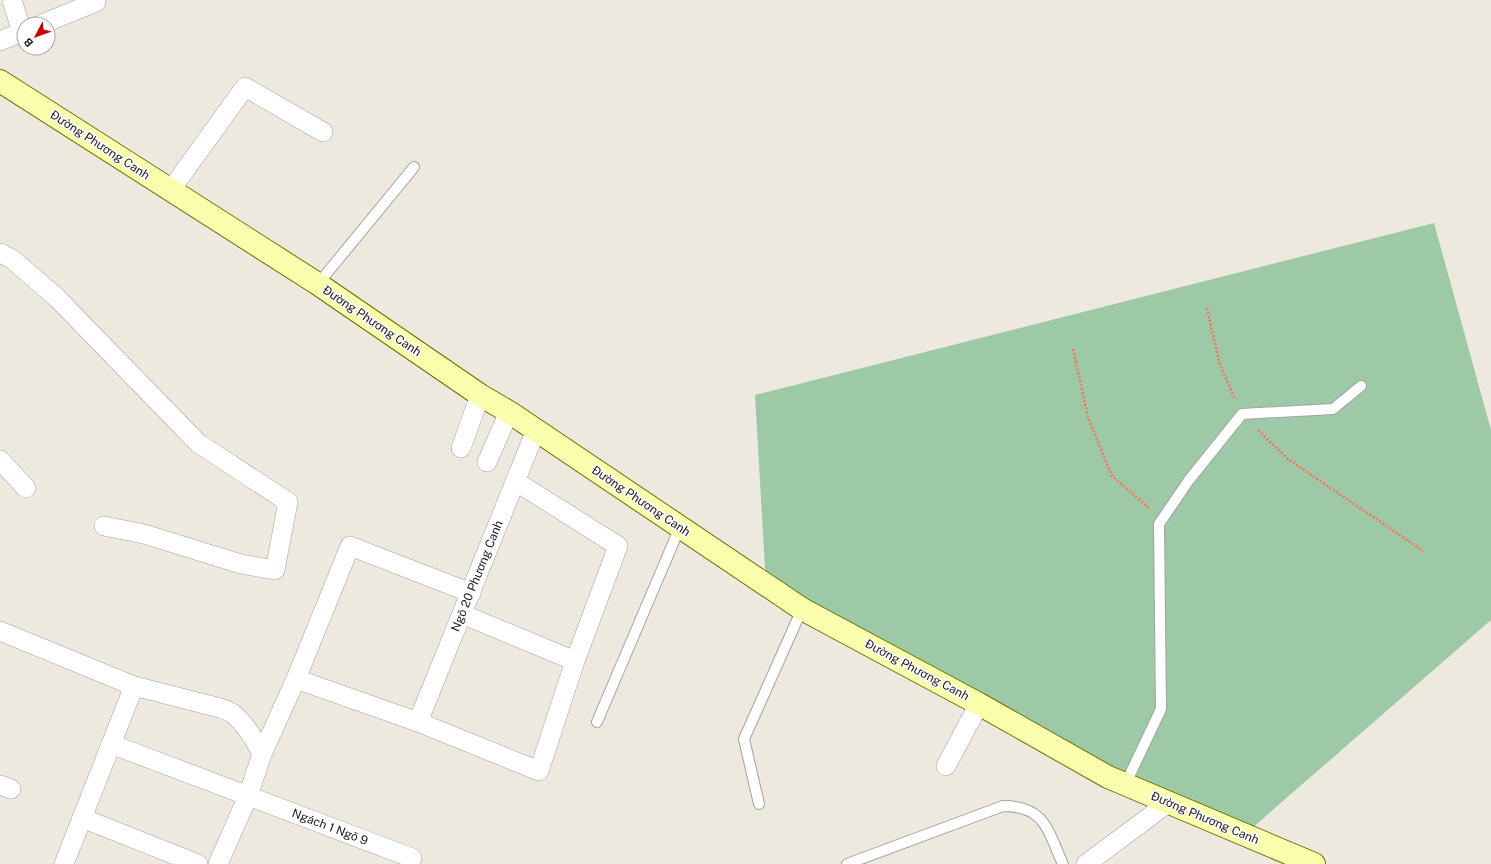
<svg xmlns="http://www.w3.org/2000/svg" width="1491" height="864" viewBox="0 0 1491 864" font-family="'Public Sans',sans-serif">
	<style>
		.cemetery { fill: #9ec9a6 }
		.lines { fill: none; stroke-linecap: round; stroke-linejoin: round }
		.lane-casing { stroke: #a2a2a2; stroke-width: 12 }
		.street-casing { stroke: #a2a2a2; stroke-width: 20 }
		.secondary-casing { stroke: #657400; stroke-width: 24 }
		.path { stroke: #ff735f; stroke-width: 2.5; stroke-dasharray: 2 2; stroke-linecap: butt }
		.lane { stroke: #fff; stroke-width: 10 }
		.street { stroke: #fff; stroke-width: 19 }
		.secondary { stroke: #f9ffac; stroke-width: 22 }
		.labels { text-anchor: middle; stroke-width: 3; stroke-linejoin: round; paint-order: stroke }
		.street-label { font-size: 12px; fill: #1b1b1b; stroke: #fff }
	</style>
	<rect width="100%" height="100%" fill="#eee9df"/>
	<path class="cemetery" d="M1434 223 1491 430V620L1244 835 1125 785 766 585 755 395Z"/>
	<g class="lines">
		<defs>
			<g id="lane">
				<path d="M318 284 414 167"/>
				<path d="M597 722 680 527"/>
				<path d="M1125 785 1161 709 1159 524 1189 480 1242 414 1333 409 1361 386"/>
				<path d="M759 804 744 739 802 609"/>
				<path d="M847 864 1003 806C1046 806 1048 832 1063 864"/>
			</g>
			<g id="street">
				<path d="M12 0 22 32"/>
				<path d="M42 24 96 2"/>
				<path d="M0 41 24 31"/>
				<path d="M170 191 245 87 323 132"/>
				<path d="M0 253 12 259 57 298 198 443 288 502 275 570 241 564 144 534 104 526"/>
				<path d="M461 448 480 395"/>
				<path d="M0 460 26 488"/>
				<path d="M487 462 509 412"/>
				<path d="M462 614 575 661"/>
				<path d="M0 631 134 686 220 708C224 709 229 711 232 713 245 723 255 740 262 754"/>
				<path d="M296 679 418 722 539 771 575 661 618 546 515 481"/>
				<path d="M418 722 536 430"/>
				<path d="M111 744 412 858"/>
				<path d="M946 766 979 704"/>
				<path d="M0 785 11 789"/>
				<path d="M82 818 198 864"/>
				<path d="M64 864 134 686"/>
				<path d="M218 864 248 796 262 754 296 679 350 546 471 593"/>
				<path d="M1086 864 1168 803"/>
			</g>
			<path id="secondary" d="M0 81 318 284 480 395 509 412 802 609 979 704 1108 777 1314 864"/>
		</defs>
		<use href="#lane" class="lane-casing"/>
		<use href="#street" class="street-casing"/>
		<use href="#secondary" class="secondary-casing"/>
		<g class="path">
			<path d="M1207 308 1220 365 1235 399"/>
			<path d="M1073 349 1088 417 1112 476 1149 508"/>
			<path d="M1258 430 1288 459 1423 551"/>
		</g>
		<use href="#lane" class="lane"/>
		<use href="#street" class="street"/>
		<use href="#secondary" class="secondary"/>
	</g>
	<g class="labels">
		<g class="street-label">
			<text transform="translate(100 145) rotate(33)" y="4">Đường Phương Canh</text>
			<text transform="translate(372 321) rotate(34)" y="4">Đường Phương Canh</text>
			<text transform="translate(641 501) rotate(34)" y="4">Đường Phương Canh</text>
			<text transform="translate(477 576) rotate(-68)" y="4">Ngõ 20 Phương Canh</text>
			<text transform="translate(917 670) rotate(28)" y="4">Đường Phương Canh</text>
			<text transform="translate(1205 818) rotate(23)" y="4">Đường Phương Canh</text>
			<text transform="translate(330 827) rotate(21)" y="4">Ngách 1 Ngõ 9</text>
		</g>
	</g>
	<g transform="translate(36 36) rotate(229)"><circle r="19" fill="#ffffff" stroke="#a4a4a4"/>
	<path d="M0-3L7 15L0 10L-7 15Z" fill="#c60500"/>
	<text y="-6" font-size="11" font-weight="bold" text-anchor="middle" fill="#1b1b1b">B</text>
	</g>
</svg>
